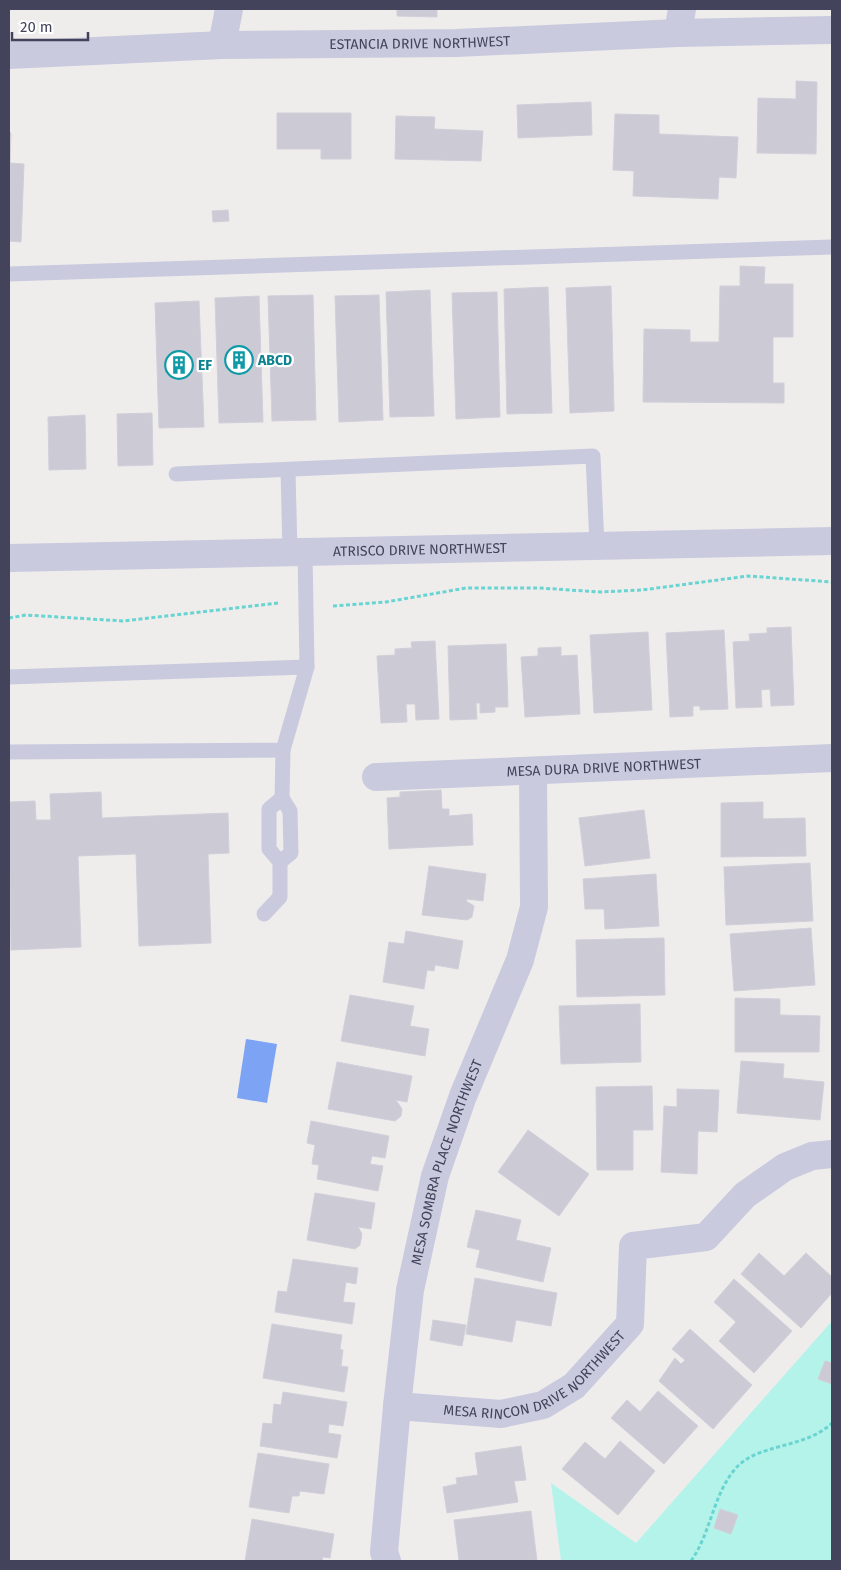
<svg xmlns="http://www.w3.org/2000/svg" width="841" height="1570" viewBox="0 0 841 1570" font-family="'Fira Sans',sans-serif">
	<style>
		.green { fill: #b4f3e9 }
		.water { fill: #7da4f4 }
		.building { fill: #cccbd5; stroke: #d1cfd9 }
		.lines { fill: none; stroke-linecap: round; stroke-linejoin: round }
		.path { stroke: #69d4d1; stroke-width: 3; stroke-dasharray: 4 2.5; stroke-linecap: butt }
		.service { stroke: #c9cade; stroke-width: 15 }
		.minor { stroke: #c9cade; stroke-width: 28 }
		.tertiary { stroke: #c9cade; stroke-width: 28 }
		.labels { text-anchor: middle; stroke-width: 4.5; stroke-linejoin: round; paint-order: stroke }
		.street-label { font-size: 14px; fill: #43445b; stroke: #fff }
		.culture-label { font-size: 14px; font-weight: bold; fill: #0d838f; stroke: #fff; text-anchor: start }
	</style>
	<rect width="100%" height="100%" fill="#efedec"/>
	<path class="green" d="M832 1321V1561H561L551 1483 636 1543Z"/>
	<path class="water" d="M246 1039 277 1044 267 1103 237 1098Z"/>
	<g class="building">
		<path d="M397 9H437V17L397 16Z"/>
		<path d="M796 81 817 82 816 154 757 153 758 98 796 99Z"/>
		<path d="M591 102 592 135 518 138 517 105Z"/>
		<path d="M277 113H351V159H321V149H277Z"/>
		<path d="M615 114 659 115V134L738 137 736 178 719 177 718 199 633 196 634 171 613 170Z"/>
		<path d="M396 116 435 117 434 129 483 131 481 161 395 159Z"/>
		<path d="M9 132 11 133 10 163 24 164 21 242 9 241Z"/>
		<path d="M228 210 229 221 213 222 212 211Z"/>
		<path d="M740 266 765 267 764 284H793V337H773V383H784V403L643 402 644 329 690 330V342H719L720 286H740Z"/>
		<path d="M611 286 614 411 570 413 566 288Z"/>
		<path d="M548 287 552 413 507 414 504 289Z"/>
		<path d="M430 290 434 416 390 417 386 292Z"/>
		<path d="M497 292 500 417 456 419 452 293Z"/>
		<path d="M313 295 316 420 272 421 268 296Z"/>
		<path d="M379 295 383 420 339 422 335 296Z"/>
		<path d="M259 296 263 422 219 423 215 298Z"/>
		<path d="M199 301 204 427 159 428 155 303Z"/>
		<path d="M152 413 153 465 118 466 117 414Z"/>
		<path d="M85 415 86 469 49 470 48 417Z"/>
		<path d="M791 627 794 705 771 706 770 689 761 690 762 707 736 708 733 642 750 641 749 634 767 633V628Z"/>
		<path d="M724 630 728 709 700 710V706H693V716L670 717 666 633Z"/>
		<path d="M648 632 652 710 594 713 590 635Z"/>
		<path d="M435 641 439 719 416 720 415 704H406L407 722 381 723 377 656 395 655V649L412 648 411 642Z"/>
		<path d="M506 644 508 707H495V712L480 713V703H476L477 719 450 720 448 646Z"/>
		<path d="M561 647V656L577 655 580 714 525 717 521 657 538 656V648Z"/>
		<path d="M441 790 442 809H449V816L472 814 473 845 389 849 387 798 400 797V792Z"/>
		<path d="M101 792 102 818 228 813 229 853 208 854 211 943 139 946 136 854 78 856 81 947 11 950 9 802 35 801 36 820H51L50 794Z"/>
		<path d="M763 802V819L805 818 806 856 721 857V803Z"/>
		<path d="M644 810 650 858 585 866 579 818Z"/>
		<path d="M810 863 813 921 726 925 724 867Z"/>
		<path d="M429 866 486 874 483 901 467 899 466 901 474 906 472 917 467 920 422 915Z"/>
		<path d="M656 874 659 926 605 929 604 909H585L583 879Z"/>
		<path d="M811 928 815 985 734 991 730 934Z"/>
		<path d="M406 931 463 941 458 969 435 965 434 971 427 970 424 989 383 982 389 942 404 944Z"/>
		<path d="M664 938 665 995 577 997 576 940Z"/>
		<path d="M350 995 414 1006 410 1026 429 1029 425 1056 341 1041Z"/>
		<path d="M735 998 780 999V1015L820 1016 819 1052H735Z"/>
		<path d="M640 1004 641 1062 561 1064 559 1006Z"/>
		<path d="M741 1061 784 1064 783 1078 824 1082 820 1120 737 1113Z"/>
		<path d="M337 1062 412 1076 407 1102 396 1100 402 1109 401 1116 395 1121 328 1109Z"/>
		<path d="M652 1086 653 1130H633V1170H597L596 1087Z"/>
		<path d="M677 1089 719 1090 717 1132 698 1131 697 1174 661 1172 664 1106 677 1107Z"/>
		<path d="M311 1121 389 1136 385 1158 372 1156 370 1164 383 1166 378 1191 317 1179 319 1165 312 1164 315 1145 307 1143Z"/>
		<path d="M528 1130 589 1174 559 1216 498 1172Z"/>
		<path d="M315 1193 375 1203 371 1229 358 1227 362 1234 360 1245 355 1249 307 1240Z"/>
		<path d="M476 1210 521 1220 516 1240 551 1248 543 1282 476 1267 480 1250 467 1247Z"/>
		<path d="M759 1253 784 1276 806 1253 832 1277V1293L801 1328 741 1274Z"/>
		<path d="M293 1259 358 1268 356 1284 346 1282 343 1302 355 1303 352 1324 275 1312 278 1291 287 1292Z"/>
		<path d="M475 1278 557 1293 551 1326 516 1320 512 1342 466 1334Z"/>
		<path d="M734 1279 792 1331 754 1373 719 1341 736 1322 714 1302Z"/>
		<path d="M433 1320 466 1325 462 1346 430 1340Z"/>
		<path d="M272 1324 342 1335 340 1349 343 1350 341 1366 348 1367 344 1392 263 1378Z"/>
		<path d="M690 1329 752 1385 713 1429 659 1381 675 1358 681 1364 685 1360 672 1349Z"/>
		<path d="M825 1361 832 1363V1384L818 1379Z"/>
		<path d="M658 1391 698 1426 664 1464 611 1418 627 1400 640 1412Z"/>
		<path d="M283 1392 347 1402 343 1426 329 1424 328 1433 341 1435 337 1458 260 1446 263 1423 272 1424 274 1404 281 1405Z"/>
		<path d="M620 1441 655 1471 618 1515 562 1469 585 1442 605 1459Z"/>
		<path d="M521 1446 526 1480 514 1481 518 1502 447 1513 443 1487 457 1484 456 1478 478 1475 475 1453Z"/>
		<path d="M258 1453 329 1464 324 1494 300 1491 299 1496H292L289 1513 249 1507Z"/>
		<path d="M720 1509 738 1515 731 1534 714 1528Z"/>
		<path d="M531 1511 537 1561H459L454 1520Z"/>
		<path d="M252 1519 334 1534 330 1558 323 1557 322 1561H245Z"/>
	</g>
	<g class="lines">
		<g class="path">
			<path d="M333 606 386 602 466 588H540L600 592 642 590 748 576 832 582"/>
			<path d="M9 618 26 615 123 621 279 603"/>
			<path d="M691 1561C711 1533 713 1494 736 1468 758 1443 805 1449 832 1423"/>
		</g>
		<g class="service">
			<path d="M9 274 832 247"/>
			<path d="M288 470 290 552"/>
			<path d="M176 474 593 456 597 545"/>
			<path d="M9 677 307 667"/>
			<path d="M9 752 283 750 307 667 305 552"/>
			<path d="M280 862 291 853 290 811 282 798 283 750"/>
			<path d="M264 914 280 897V862L269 849V809L282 798"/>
		</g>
		<g class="minor">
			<path d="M678 33 682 9"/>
			<path d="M222 45 229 9"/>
			<path id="s1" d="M9 55 222 45 456 43 678 33 832 30"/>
			<path id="s2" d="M376 777 832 758"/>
			<path id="s3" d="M397 1406 501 1414 543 1405 574 1386 630 1324 633 1246 706 1237 745 1195 785 1167 812 1156 832 1154"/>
			<path id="s4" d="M387 1561 384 1552 397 1406 410 1290 435 1176 463 1096 520 960 534 907 533 771"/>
		</g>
		<path class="tertiary" id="s5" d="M9 558 832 541"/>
	</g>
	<defs>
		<symbol id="building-ring" viewBox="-11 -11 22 22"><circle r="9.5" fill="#fff" stroke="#0f9aa8" stroke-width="1.5"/><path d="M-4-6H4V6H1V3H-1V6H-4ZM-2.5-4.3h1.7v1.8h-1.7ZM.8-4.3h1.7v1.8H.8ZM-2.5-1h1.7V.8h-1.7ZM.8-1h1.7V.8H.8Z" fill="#0f9aa8"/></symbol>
	</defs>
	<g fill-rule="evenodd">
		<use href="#building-ring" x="223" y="344" width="32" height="32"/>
		<use href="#building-ring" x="163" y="349" width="32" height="32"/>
	</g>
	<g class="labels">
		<g class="street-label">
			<text dy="5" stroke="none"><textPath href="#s1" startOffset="411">ESTANCIA DRIVE NORTHWEST</textPath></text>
			<text dy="5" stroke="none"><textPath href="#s5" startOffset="411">ATRISCO DRIVE NORTHWEST</textPath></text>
			<text dy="5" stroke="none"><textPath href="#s2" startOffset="228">MESA DURA DRIVE NORTHWEST</textPath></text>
			<text dy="5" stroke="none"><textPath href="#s4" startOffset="406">MESA SOMBRA PLACE NORTHWEST</textPath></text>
			<text dy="5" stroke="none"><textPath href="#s3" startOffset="151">MESA RINCON DRIVE NORTHWEST</textPath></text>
		</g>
		<g class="culture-label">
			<text x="258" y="365">ABCD</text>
			<text x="198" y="370">EF</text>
		</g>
	</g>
	<rect width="841" height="1570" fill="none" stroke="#43445b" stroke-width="20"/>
	<path d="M12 32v8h76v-8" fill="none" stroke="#43445b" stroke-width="2.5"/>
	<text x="20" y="32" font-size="15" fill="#43445b" stroke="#ffffff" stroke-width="4" paint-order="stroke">20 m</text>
</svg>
